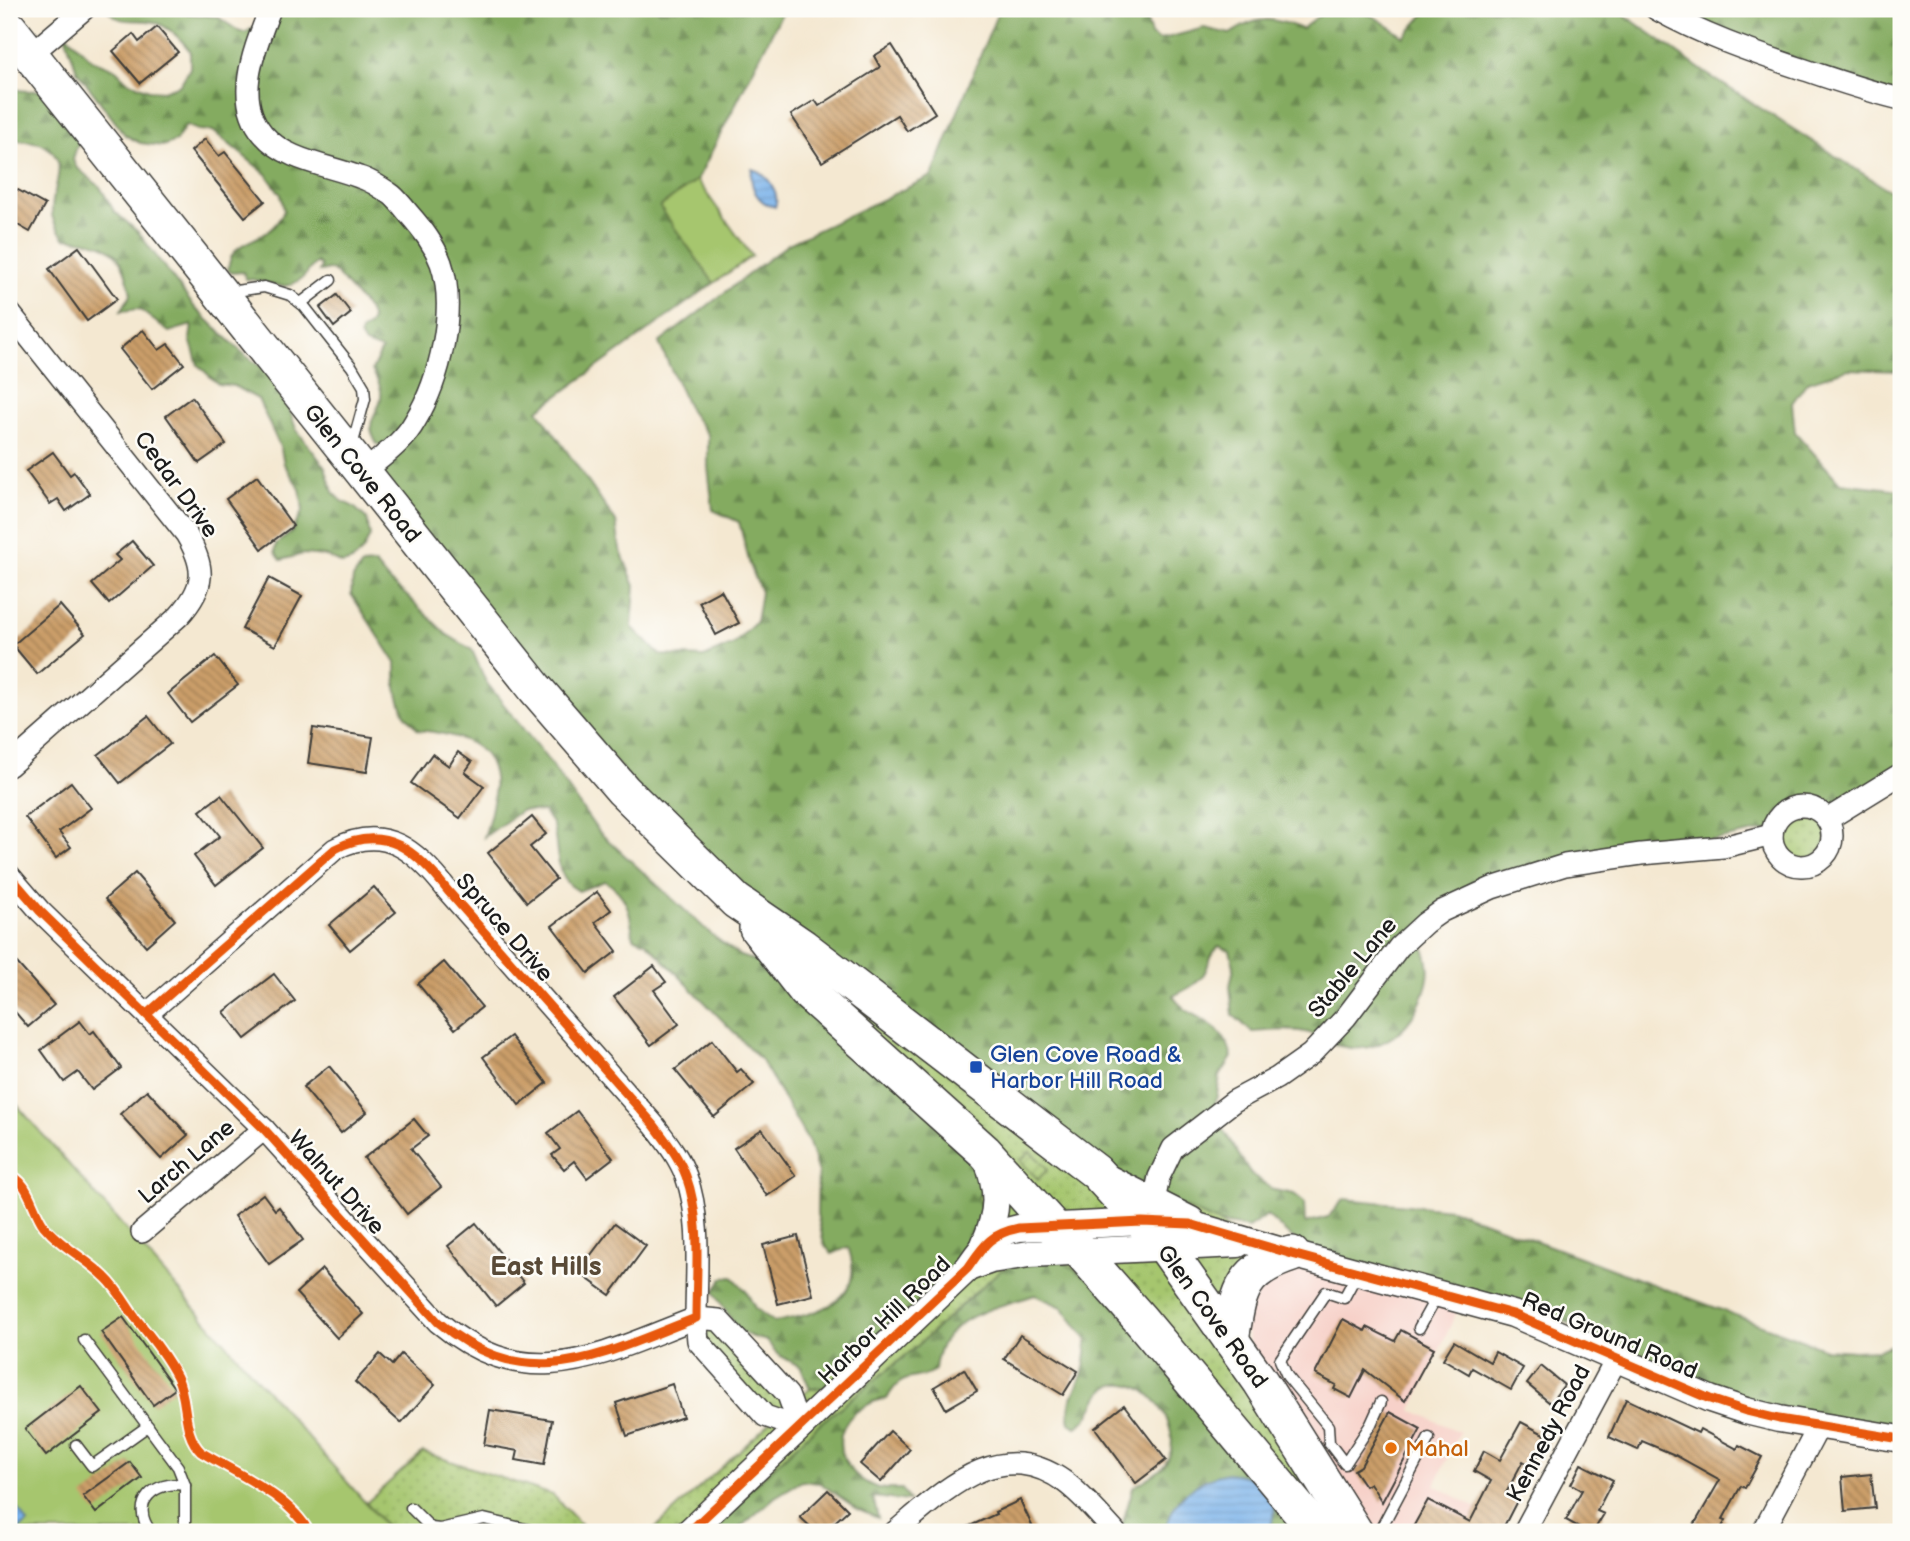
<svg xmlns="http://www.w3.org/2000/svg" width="1910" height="1541" viewBox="0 0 1910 1541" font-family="'Balsamiq Sans',sans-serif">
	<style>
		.built { fill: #f7d1c9 }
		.grass { fill: url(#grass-dots); stroke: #617145; stroke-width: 2 }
		.forest { fill: url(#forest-firs); stroke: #50643e; stroke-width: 2 }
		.park { fill: #a6c66e; stroke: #617145; stroke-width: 2 }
		.garden { fill: url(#garden-furrows); stroke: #617145; stroke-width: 2 }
		.water { fill: url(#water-rules); stroke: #4b6783; stroke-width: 2 }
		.building { fill: url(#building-back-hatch) }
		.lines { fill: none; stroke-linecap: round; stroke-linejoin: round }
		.service-casing { stroke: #3c3b37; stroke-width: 13 }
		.minor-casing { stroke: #3c3b37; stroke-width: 24 }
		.tertiary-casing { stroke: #3c3b37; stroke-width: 29 }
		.primary-casing { stroke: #3c3b37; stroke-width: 38 }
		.service { stroke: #fff; stroke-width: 10 }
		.minor { stroke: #fff; stroke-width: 21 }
		.tertiary { stroke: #fff; stroke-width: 26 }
		.primary { stroke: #fff; stroke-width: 35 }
		.cycleway-casing { stroke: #fdfcf7; stroke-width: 13 }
		.cycleway { stroke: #e8590c; stroke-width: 9 }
		.transit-dot { fill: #1a4fb4; stroke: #fdfcf7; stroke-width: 2.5 }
		.food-dot { fill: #e8710a; stroke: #fdfcf7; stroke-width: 2.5 }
		.labels { text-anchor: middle; stroke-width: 5; stroke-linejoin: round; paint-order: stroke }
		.street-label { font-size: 23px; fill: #1c1c1c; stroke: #fdfcf7 }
		.transit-label { font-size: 23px; fill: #164399; stroke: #fdfcf7; text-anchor: start }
		.food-label { font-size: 23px; fill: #c56008; stroke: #fdfcf7; text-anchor: start }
		.quarter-label { font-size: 26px; font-weight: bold; fill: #594a37; stroke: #fdfcf7 }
	</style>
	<defs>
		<pattern id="grass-dots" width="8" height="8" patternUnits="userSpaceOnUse" patternTransform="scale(1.75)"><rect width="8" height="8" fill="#a6c66e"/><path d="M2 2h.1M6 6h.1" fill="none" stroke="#8eaa5f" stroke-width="1.8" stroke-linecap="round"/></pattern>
		<pattern id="forest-firs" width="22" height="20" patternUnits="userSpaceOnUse" patternTransform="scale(1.75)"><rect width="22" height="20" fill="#84ab61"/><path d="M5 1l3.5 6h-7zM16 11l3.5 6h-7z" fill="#6b8a4f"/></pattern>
		<pattern id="garden-furrows" width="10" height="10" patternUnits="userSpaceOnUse" patternTransform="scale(1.75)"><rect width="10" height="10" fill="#a6c66e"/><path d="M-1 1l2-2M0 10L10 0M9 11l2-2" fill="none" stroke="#8eaa5f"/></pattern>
		<pattern id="water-rules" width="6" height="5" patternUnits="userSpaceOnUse" patternTransform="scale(1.75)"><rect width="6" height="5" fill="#7ab2ea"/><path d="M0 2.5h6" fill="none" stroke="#6998c8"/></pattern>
		<pattern id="building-back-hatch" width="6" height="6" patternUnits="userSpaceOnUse" patternTransform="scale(1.75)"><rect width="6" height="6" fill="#cb9e69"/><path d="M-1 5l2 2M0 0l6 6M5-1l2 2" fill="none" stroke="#a48056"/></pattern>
	</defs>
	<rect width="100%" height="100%" fill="#fdfcf7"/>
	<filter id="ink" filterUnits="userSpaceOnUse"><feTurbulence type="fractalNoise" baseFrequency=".0143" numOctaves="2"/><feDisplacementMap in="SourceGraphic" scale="14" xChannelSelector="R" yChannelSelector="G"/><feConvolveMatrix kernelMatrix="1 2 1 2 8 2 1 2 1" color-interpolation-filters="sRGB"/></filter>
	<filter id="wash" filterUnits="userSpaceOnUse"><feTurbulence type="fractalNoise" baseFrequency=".00686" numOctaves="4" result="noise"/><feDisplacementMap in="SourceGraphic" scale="28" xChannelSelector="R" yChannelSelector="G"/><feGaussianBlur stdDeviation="1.57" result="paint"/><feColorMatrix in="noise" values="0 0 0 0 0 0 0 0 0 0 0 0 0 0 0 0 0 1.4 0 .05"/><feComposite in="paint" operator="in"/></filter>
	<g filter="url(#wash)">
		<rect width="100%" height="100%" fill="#f4e8d1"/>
		<path class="built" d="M1275 1260 1462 1300 1412 1410 1460 1432 1435 1485 1519 1532H1355L1260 1381 1238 1300Z"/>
		<g class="grass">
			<circle cx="1803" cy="834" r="25"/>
			<path d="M736 901 1275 1260 1231 1340 1355 1532H1318L1092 1281 977 1290 914 1349 818 1425 705 1532H651L774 1419 698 1341 696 1318 719 1320 792 1404 810 1389 826 1387 831 1369 852 1353 983 1209 977 1198 985 1189Z"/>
			<path d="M423 1452 553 1495 588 1532H391L366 1503Z"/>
		</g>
		<g class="forest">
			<path d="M107 9H175L190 14 218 17 240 32H246L258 25 266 9H784L697 180 660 207 714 283 538 410 616 522 620 549 635 586 632 627 660 655 704 657 734 644 756 622 761 592 750 565 739 522 713 510 708 467V435L690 411 659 343 788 244 932 176 997 14 996 9H1149L1146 17 1151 35 1159 40 1204 28 1230 34C1258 15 1271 17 1302 29 1312 21 1322 11 1335 9 1361 4 1385 23 1404 37L1429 9H1616L1707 74 1901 198V367L1898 371 1848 369 1807 382 1792 403 1795 432 1840 483 1901 490V774L1824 814C1805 799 1780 805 1773 829L1641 854 1442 911 1420 940C1432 963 1431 977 1421 1001 1407 1033 1376 1056 1340 1046 1328 1043 1317 1034 1305 1032 1288 1028 1269 1031 1252 1032L1233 1015 1230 986 1234 967 1230 950 1219 946C1209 956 1211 960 1205 972 1199 984 1185 990 1173 996 1190 1023 1221 1015 1232 1057L1220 1076 1215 1106 1222 1128 1251 1174 1274 1190 1294 1194 1304 1202 1305 1223 1328 1217 1344 1199 1451 1209 1826 1349 1854 1351 1878 1350 1901 1342V1429L1780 1409 1718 1392 1643 1359 1569 1323 1462 1289 1327 1259 1293 1239 1267 1215 1248 1228 1217 1222 1122 1180 737 901 363 473 387 446 377 444C361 417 383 414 381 391 381 385 375 376 372 370L382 350 365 344 360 336 361 331 369 326 372 320 368 309 337 274 331 270 319 271 321 266 317 262C310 267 308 274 301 279 279 295 269 279 246 279L243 272 232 273 228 270C231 238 258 244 274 226 278 222 281 216 284 211L281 195 266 174 213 131 198 130 186 125 176 141 163 146 140 143 125 135 77 71 64 32 92 60 115 69 127 81 149 90 163 91 180 85 190 68V51C181 39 170 27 154 22 136 17 120 27 107 9Z"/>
			<path d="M1681 9H1901V99L1693 20Z"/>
			<path d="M9 83C17 93 29 91 41 90L81 141 76 148 73 160 76 167 100 187 114 211 138 232 196 309 246 356 271 374 282 388 296 429 325 467 333 492 342 501 354 507 367 519 370 536 363 551 352 561 343 564 325 556 303 554 281 560 275 552 276 544 292 532 303 510 300 489 284 464 281 449 258 399 234 386 218 384 198 365 190 339 192 325 169 332 139 309 121 311 131 294C122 248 109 243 64 238 60 231 52 222 52 214 50 187 74 162 42 144 37 141 18 141 9 138Z"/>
			<path d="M375 564 389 581 406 595 446 634 472 650 486 682 551 764 598 831 712 935 740 956 781 969 978 1153 985 1189 977 1198 983 1209 974 1250 876 1339 852 1353 831 1369 826 1387 810 1389 801 1367 777 1354 767 1341 750 1336 738 1330 714 1292 722 1278 733 1277 746 1291 755 1308 774 1322C817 1314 868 1302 848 1247L832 1254 824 1244 817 1214 818 1173 809 1143 762 1061 646 942 633 937C631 913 627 894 605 881L579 891C553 879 559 849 553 826 551 820 547 816 543 812L522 810 484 837C507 766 495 738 418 730L404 713 396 688V663L351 594 353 578 362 565Z"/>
			<path d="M1057 1258 1092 1281 1315 1532H1120L1133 1488C1145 1478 1162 1474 1169 1457 1181 1429 1153 1381 1119 1384 1092 1387 1097 1417 1076 1427L1070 1423C1066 1403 1075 1393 1082 1375 1086 1365 1086 1351 1087 1340L1062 1307 1035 1295C992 1309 939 1317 935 1370 915 1383 902 1370 887 1399 877 1399 872 1402 862 1408 825 1430 839 1472 875 1487 882 1490 893 1489 902 1489L909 1501 873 1497 878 1518 859 1510 820 1483 802 1481 775 1497 735 1532H705L818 1425 914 1349 998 1272 1018 1262Z"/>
		</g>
		<g class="park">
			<path d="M697 180 752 256 714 283 660 207Z"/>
			<path d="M9 1096 391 1532H9Z"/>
		</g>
		<path class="garden" d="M1030 1151 1048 1169 1038 1179 1020 1161Z"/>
		<g class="water">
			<path d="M752 169C766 172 781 193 775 207 757 203 749 187 752 169Z"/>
			<path d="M1227 1473C1254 1476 1259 1480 1275 1502L1274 1517 1268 1532H1166C1170 1500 1196 1479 1227 1473Z"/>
			<path d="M9 1497 28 1523 16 1532H9Z"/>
		</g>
		<g id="blocks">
			<g class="building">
				<path d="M157 27 178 52 140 83 113 51 133 34 139 42Z"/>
				<path d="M892 45 935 113 907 131 897 115 822 162 791 115 815 100 819 106 880 67 874 56Z"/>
				<path d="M205 139 219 156 225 152 265 201 245 217 191 151Z"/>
				<path d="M9 185 45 205 30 232 9 220Z"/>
				<path d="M79 247 117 299 87 321 49 269Z"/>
				<path d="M337 295 351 313 334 327 320 308Z"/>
				<path d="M143 330 159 350 168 344 184 364 152 389 120 349Z"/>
				<path d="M192 397 226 444 199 463 166 416Z"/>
				<path d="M53 452 70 475 74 472 90 494 66 511 58 499 50 504 26 471Z"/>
				<path d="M257 476 293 526 262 549 226 499Z"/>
				<path d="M132 541 153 566 109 604 92 584 120 560 115 555Z"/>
				<path d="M269 578 302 596 275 646 242 629Z"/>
				<path d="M721 590 739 623 716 635 699 602Z"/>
				<path d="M60 605 85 634 37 674 13 645Z"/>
				<path d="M215 656 238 685 190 722 168 694Z"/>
				<path d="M148 716 170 744 120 783 98 755Z"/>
				<path d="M313 728 373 737 367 772 308 763Z"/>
				<path d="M458 752 472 762 465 772 484 786 460 818 411 783 432 754 449 766Z"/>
				<path d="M71 782 91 808 59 832 71 847 56 858 25 817Z"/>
				<path d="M221 795 263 848 216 885 194 856 220 836 200 811Z"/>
				<path d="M532 817 546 834 530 847 556 879 527 902 488 853Z"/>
				<path d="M135 873 175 920 146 946 105 899Z"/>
				<path d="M374 887 396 912 350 950 329 925Z"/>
				<path d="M597 892 611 910 595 922 617 951 588 973 552 926Z"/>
				<path d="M9 954 54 1005 28 1027 9 1005Z"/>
				<path d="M444 962 482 1007 455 1029 418 984Z"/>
				<path d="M654 966 666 982 654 990 679 1024 651 1045 614 997Z"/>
				<path d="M274 974 295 1001 245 1039 224 1012Z"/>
				<path d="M80 1021 90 1034 94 1031 121 1068 92 1090 78 1072 64 1082 41 1050Z"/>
				<path d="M511 1036 547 1083 519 1105 483 1057Z"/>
				<path d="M712 1040 737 1072 741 1069 754 1084 714 1117 675 1070Z"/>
				<path d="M329 1066 367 1112 341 1133 303 1087Z"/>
				<path d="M147 1090 188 1135 161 1159 120 1114Z"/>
				<path d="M577 1111 613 1158 587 1178 574 1161 564 1169 552 1155 560 1149 548 1133Z"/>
				<path d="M414 1119 428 1136 411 1149 441 1187 407 1214 364 1158Z"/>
				<path d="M762 1129 796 1176 767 1196 734 1148Z"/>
				<path d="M263 1194 275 1210 279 1207 303 1240 269 1264 234 1216Z"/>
				<path d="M476 1223 524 1283 496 1306 448 1246Z"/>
				<path d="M615 1223 646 1246 610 1295 578 1272Z"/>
				<path d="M798 1236 813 1295 778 1304 763 1245Z"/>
				<path d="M322 1269 363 1314 337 1338 296 1293Z"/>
				<path d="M123 1317 175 1389 153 1405 101 1332Z"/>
				<path d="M1343 1319 1365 1331 1367 1327 1395 1341 1401 1330 1434 1348 1405 1401 1365 1370 1351 1398 1334 1389 1336 1385 1315 1374Z"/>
				<path d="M1020 1335 1078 1371 1063 1395 1004 1359Z"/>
				<path d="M1454 1341 1490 1362 1495 1352 1523 1368 1511 1390 1472 1368 1469 1374 1443 1359Z"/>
				<path d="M380 1354 392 1365 401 1354 435 1385 401 1423 355 1382Z"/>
				<path d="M1541 1366 1564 1385 1550 1403 1527 1384Z"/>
				<path d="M964 1369 977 1391 946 1409 934 1387Z"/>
				<path d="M672 1384 683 1417 627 1436 616 1403Z"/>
				<path d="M81 1386 102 1413 46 1456 25 1429Z"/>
				<path d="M1626 1399 1698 1433 1700 1429 1737 1449 1739 1445 1762 1457 1745 1488 1741 1486 1723 1519 1726 1520 1719 1532H1690L1720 1480 1675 1455 1642 1441 1638 1450 1609 1437Z"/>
				<path d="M1124 1405 1166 1460 1136 1483 1095 1428Z"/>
				<path d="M490 1410 552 1420 544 1465 516 1460 518 1451 484 1445Z"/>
				<path d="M1390 1412 1421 1429 1382 1502 1370 1483 1365 1486 1354 1470 1361 1466Z"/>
				<path d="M1521 1422 1551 1438 1544 1451 1541 1450 1532 1466 1523 1461 1506 1493 1518 1499 1501 1532H1423L1413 1527 1428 1500 1470 1522 1491 1481 1474 1471 1484 1451 1500 1460Z"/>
				<path d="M890 1431 910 1449 881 1482 860 1464Z"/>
				<path d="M130 1462 142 1478 96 1513 83 1496Z"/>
				<path d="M1581 1464 1613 1480 1597 1511 1604 1514 1593 1532H1588L1566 1520 1582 1490 1571 1484Z"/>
				<path d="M1871 1474 1875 1508 1845 1511 1842 1477Z"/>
				<path d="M828 1490 848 1510 824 1532H816L800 1517Z"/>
				<path d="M1020 1500 1035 1532H957L996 1514 995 1512Z"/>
			</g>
		</g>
	</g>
	<g filter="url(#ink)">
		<use href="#blocks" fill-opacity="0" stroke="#3c3b37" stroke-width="2"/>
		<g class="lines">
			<defs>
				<g id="service">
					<path d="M229 292 264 287 290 295 304 306 352 367 364 387 365 399 352 446"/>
					<path d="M301 303 331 280"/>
					<path d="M1358 1272 1344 1298 1326 1292 1280 1360 1287 1376 1328 1426 1329 1443 1345 1464 1371 1424 1381 1402"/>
					<path d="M1419 1328 1438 1294"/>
					<path d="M84 1340 178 1467 185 1485V1532"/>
					<path d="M76 1445 92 1466 148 1426"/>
					<path d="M411 1508 431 1528 440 1529 484 1519 538 1532"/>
					<path d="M151 1532C129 1503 154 1480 185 1485"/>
					<path d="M1379 1532 1429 1438"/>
				</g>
				<g id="minor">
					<path d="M270 9C256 46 232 98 263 134 286 161 328 165 359 177 370 180 382 188 392 195 398 200 404 208 409 214 423 230 434 244 441 263 457 309 440 380 415 421 403 443 381 457 363 473"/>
					<path d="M1656 9C1702 35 1749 51 1799 68 1833 79 1866 91 1901 99"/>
					<path d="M31 54 84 9"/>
					<path d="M9 312 186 534C206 568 206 586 179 616L9 766"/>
					<circle cx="1802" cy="836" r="30"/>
					<path d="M1828 819 1901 774"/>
					<path d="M9 875 40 911 264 1129 438 1322C529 1398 601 1354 696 1318 696 1272 702 1220 686 1176 679 1157 666 1141 654 1125L448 891C418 852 385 822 335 849L147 1014"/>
					<path d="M1154 1201 1159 1177 1173 1148 1234 1101 1277 1078 1311 1054 1346 1017 1399 947 1425 923 1442 911 1492 888 1565 865 1641 854 1723 847 1772 835"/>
					<path d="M142 1232 264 1129"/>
					<path d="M696 1318 719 1320 788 1395 800 1428 765 1416 698 1341Z"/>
					<path d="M895 1532C944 1491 999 1434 1065 1482 1084 1496 1099 1515 1115 1532"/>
					<path d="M1524 1532 1617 1358"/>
					<path d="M1763 1532 1819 1426"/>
				</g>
				<g id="tertiary">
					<path d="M1110 1179 1191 1220"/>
					<path d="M984 1245C999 1211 999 1191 986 1157"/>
					<path d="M968 1268 991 1260 1029 1254 1238 1244"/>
					<path d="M689 1532 968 1268C984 1245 990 1234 1019 1228L1142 1222 1190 1224 1292 1254 1513 1314 1710 1399 1746 1411 1779 1419 1901 1439"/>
				</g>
				<g id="primary">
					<path d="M9 28 535 688 623 790 736 901 803 947 1096 1172 1166 1248 1260 1381 1355 1532"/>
					<path d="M757 928 806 991 985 1152 1052 1226 1081 1252 1139 1318 1318 1532"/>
					<path d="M1231 1340C1239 1291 1240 1271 1292 1254"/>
				</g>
			</defs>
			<use href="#service" class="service-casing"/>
			<use href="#minor" class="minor-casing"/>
			<use href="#tertiary" class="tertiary-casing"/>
			<use href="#primary" class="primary-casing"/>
			<use href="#service" class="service"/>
			<use href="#minor" class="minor"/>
			<use href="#tertiary" class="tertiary"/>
			<use href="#primary" class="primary"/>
			<defs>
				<g id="cycleway">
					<path d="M9 875 40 911 264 1129 438 1322C529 1398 601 1354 696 1318 696 1272 702 1220 686 1176 679 1157 666 1141 654 1125L448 891C418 852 385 822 335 849L147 1014"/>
					<path d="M9 1175C29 1180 32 1210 44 1226 61 1247 86 1258 105 1277 117 1288 125 1303 134 1316 149 1335 166 1355 177 1377 189 1401 181 1432 201 1452 235 1473 290 1496 309 1532"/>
					<path d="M689 1532 968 1268C984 1245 990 1234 1019 1228L1142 1222 1190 1224 1292 1254 1513 1314 1710 1399 1746 1411 1779 1419 1901 1439"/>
				</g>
			</defs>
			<use href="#cycleway" class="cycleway-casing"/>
			<use href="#cycleway" class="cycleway"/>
		</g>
	</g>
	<rect class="transit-dot" x="969" y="1060" width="14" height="14" rx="3.5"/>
	<circle class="food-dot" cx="1391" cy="1448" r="7"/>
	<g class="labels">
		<g class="street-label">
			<text transform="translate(363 473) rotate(51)" y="8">Glen Cove Road</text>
			<text transform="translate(177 484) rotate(54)" y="8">Cedar Drive</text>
			<text transform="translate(505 927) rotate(49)" y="8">Spruce Drive</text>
			<text transform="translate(1352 967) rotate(-50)" y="8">Stable Lane</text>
			<text transform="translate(186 1161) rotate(-40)" y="8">Larch Lane</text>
			<text transform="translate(337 1182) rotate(48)" y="8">Walnut Drive</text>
			<text transform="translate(1213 1316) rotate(54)" y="8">Glen Cove Road</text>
			<text transform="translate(884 1320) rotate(-44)" y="8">Harbor Hill Road</text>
			<text transform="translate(1610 1335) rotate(23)" y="8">Red Ground Road</text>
			<text transform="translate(1548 1433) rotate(-62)" y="8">Kennedy Road</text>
		</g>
		<g class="transit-label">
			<text x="990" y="1062">Glen Cove Road &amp;<tspan x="990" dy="26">Harbor Hill Road</tspan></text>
		</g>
		<g class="food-label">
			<text x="1405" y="1456">Mahal</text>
		</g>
		<g class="quarter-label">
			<text x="546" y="1275">East Hills</text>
		</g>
	</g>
	<rect width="1910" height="1541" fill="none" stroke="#fdfcf7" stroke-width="35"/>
</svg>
